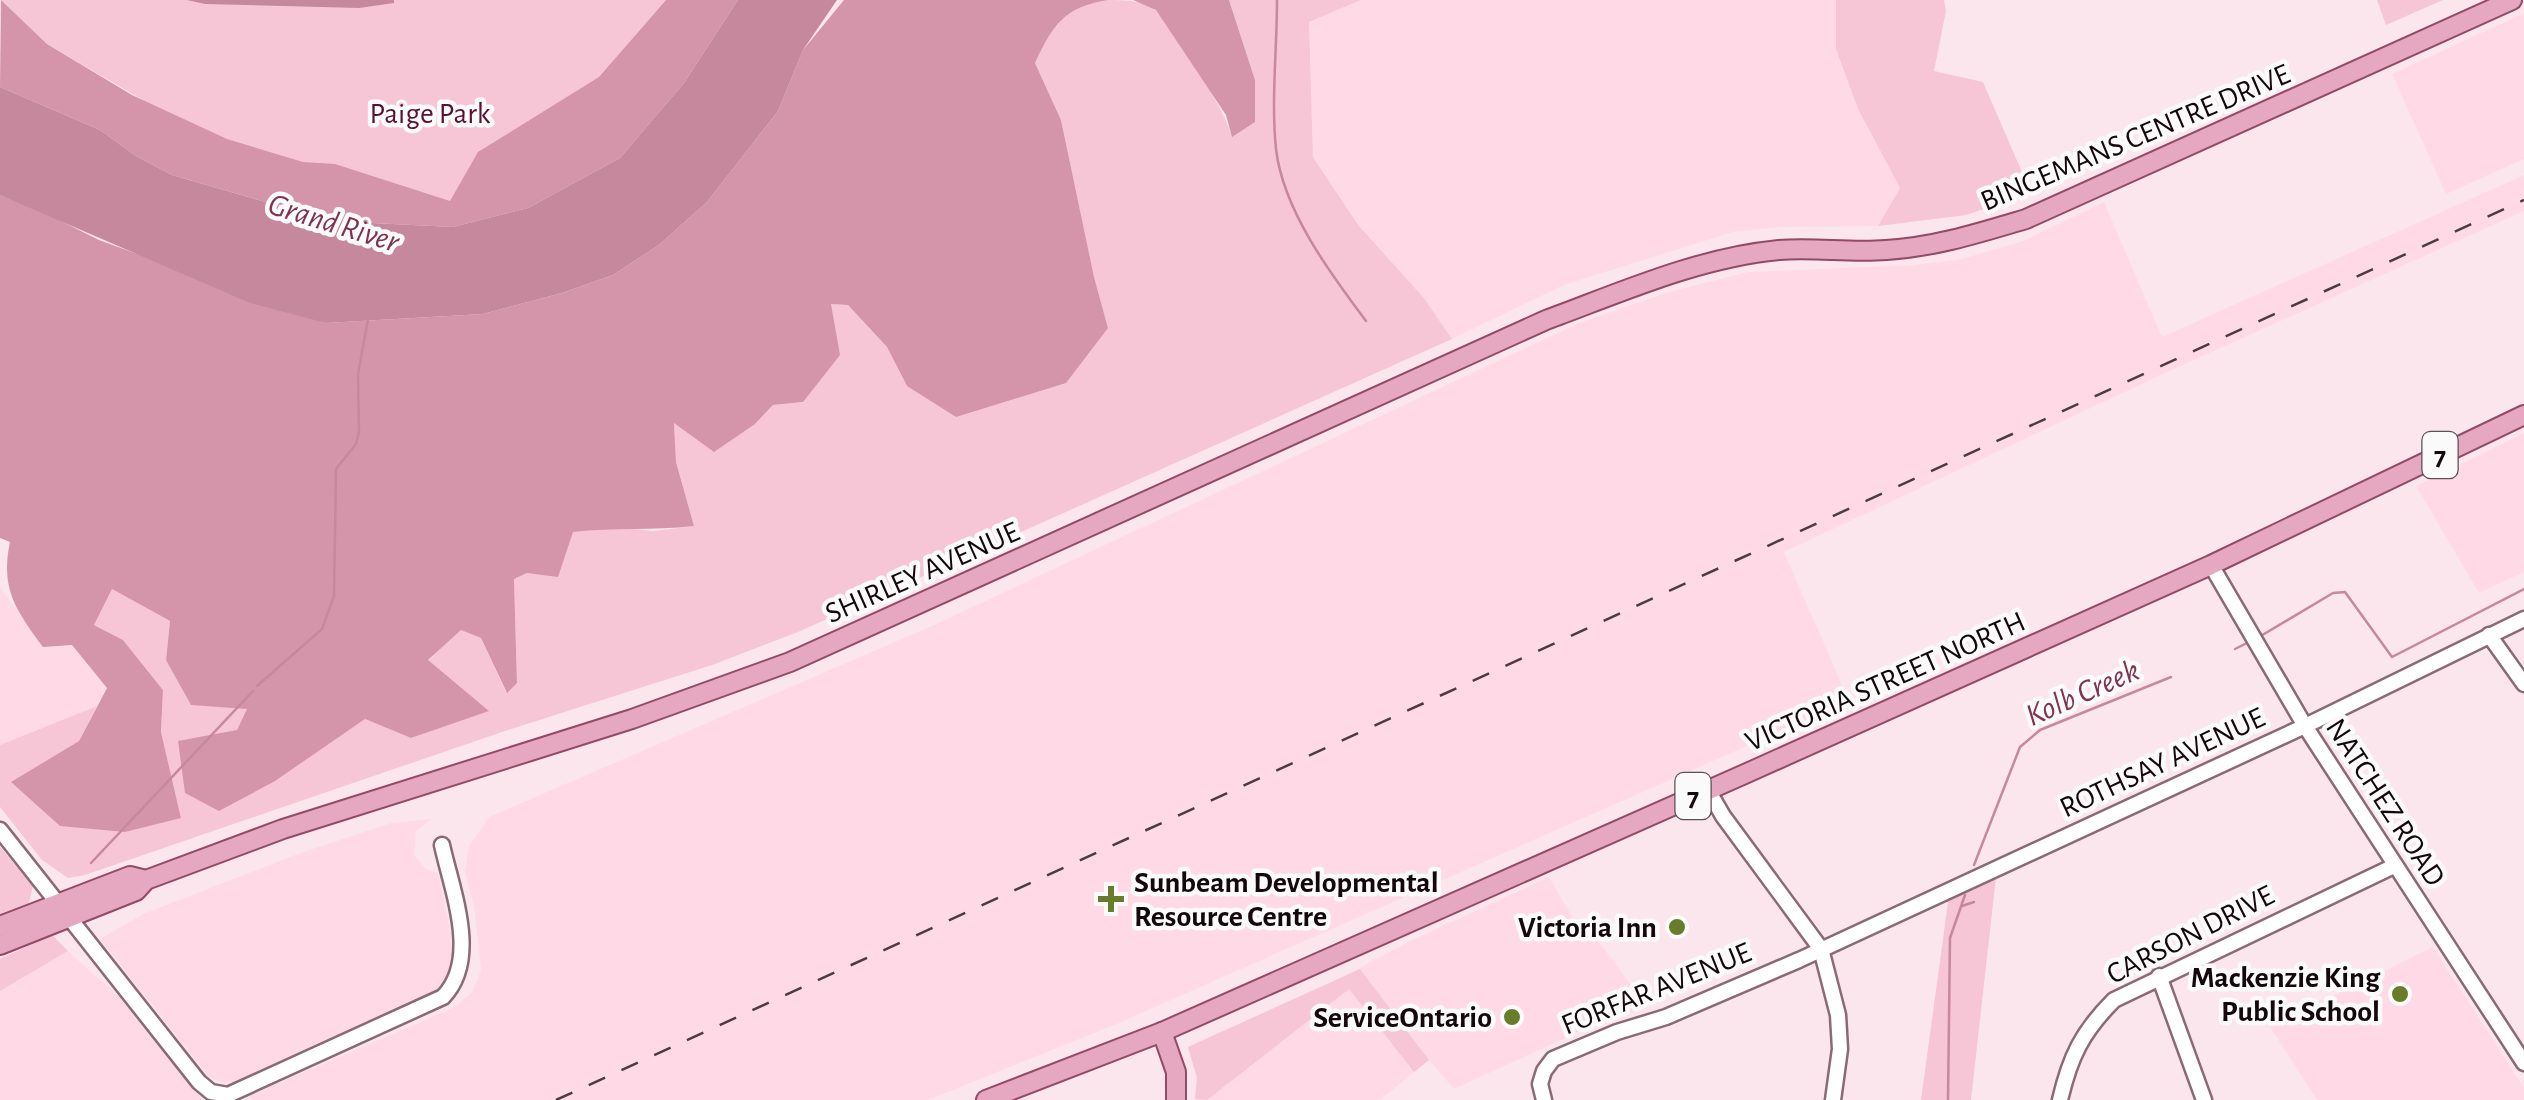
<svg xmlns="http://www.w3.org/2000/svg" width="2524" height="1100" viewBox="0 0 2524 1100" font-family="'Alegreya Sans',sans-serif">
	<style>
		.built { fill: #ffdae6 }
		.green { fill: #f7c6d6 }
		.forest { fill: #d495ab }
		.water { fill: #c6889d }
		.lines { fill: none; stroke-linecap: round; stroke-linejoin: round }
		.stream { stroke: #c6889d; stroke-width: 2.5 }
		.minor-casing { stroke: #8a6a74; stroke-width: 19 }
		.major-casing { stroke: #924a66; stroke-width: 22 }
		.minor { stroke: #fff; stroke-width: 14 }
		.major { stroke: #e6a7c0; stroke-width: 18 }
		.rail { stroke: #4b3c41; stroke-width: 2.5; stroke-dasharray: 18 18; stroke-linecap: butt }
		.poi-dot { fill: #687c2c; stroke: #fafafa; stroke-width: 4 }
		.labels { text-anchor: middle; stroke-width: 9; stroke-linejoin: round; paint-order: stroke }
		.shield { fill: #fafafa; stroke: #595153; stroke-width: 2.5 }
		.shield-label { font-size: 28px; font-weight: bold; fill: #14080c }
		.park-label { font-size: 30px; fill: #5a1033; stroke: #fafafa }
		.street-label { font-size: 30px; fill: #14080c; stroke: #fafafa }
		.poi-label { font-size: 30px; font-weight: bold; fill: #14080c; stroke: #fafafa; text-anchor: end }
		.water-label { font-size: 32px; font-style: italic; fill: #7e3352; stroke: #fafafa }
	</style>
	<rect width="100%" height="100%" fill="#fce6ed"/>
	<g class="built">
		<path d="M1361 0H1836V49L1858 109 1900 188 1878 226 1782 227 1733 232 1564 285 1452 339 1424 298 1359 226 1313 157 1309 22Z"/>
		<path d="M2524 13V159L2446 194 2392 74Z"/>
		<path d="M2524 175V211L2163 374 1784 552 1849 701 1112 1026 928 1100H252L249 1096 455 1007 472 992 481 970 474 906 465 872 469 846 489 817 934 625 1579 323 1669 292 1748 272 1914 265 1962 259 2023 241 2104 202 2162 337Z"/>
		<path d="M2524 433V572L2479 593 2416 486Z"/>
		<path d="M0 587 43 647 72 645 107 687 97 706 0 745Z"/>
		<path d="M431 819 416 831 414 855 426 869 438 873 453 945 450 969 443 985 425 998 236 1083 221 1082 209 1077 100 939 143 914 303 852 391 823Z"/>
		<path d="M1549 877 1576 923 1596 938 1648 1008 1611 1017 1454 1089 1429 1060 1380 1100H1195L1197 1078 1188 1047 1335 981 1408 942Z"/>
		<path d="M2433 947 2524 1088V1100H2317L2270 1027Z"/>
		<path d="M68 951 133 1010 203 1100H0V991Z"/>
	</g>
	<g class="green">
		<path d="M1 0H666L621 52 528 208 352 222 47 44Z"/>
		<path d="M1108 0C1124 0 1140 0 1154 9 1174 23 1225 112 1232 136L1255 122V80L1229 0H1361L1309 22 1313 157 1359 226 1424 298 1452 339 798 632 712 665 502 732 85 875 68 878 42 860 0 807V745L97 706 79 741 12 782 181 818 161 732 163 690 123 640 94 625 112 589 170 621 166 660 248 709 237 730 365 719 411 738 487 710 428 661 460 629 481 638 506 692 517 682 514 579 527 573 572 532 613 527 653 531 694 526 676 462 674 421 755 424 773 405 803 402 831 304 848 305 887 347 907 386 1108 328 1094 278 1061 120 1035 63C1053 25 1064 7 1108 0Z"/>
		<path d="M1836 0H1944L1946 11 1934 71 1983 82 2031 193 1966 215 1878 226 1900 188 1858 109 1836 49Z"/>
		<path d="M2377 0H2443L2386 25Z"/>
		<path d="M0 847 33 886 29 903 0 915Z"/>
		<path d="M1996 877 1971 1100H1921L1949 895Z"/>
		<path d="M52 935 68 951 0 991V959Z"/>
		<path d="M1360 969 1429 1060 1414 1072 1349 989 1207 1100 1195 1099 1197 1078 1188 1047Z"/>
	</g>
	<g class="forest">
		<path d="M1 0 47 44 132 95 227 139 303 162 335 164 450 201 478 152 599 77 666 0H738L684 83 620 158 528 208 453 227 352 222 272 204 172 175 136 156 100 130 0 87Z"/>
		<path d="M844 0H1108C1064 7 1053 25 1035 63L1061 120 1094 277 1108 328 1066 383 956 417 907 386 887 347 848 305 831 304 840 355 803 402 773 405 755 424 714 452 674 423 676 462 694 526C653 531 614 527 573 532L558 577 527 573 514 579 517 683 507 693 481 638 461 630 428 660 489 711 411 738 365 719 275 781 219 811 185 793 178 741 237 730 247 709 191 705 166 660 170 621 112 589 94 625 123 640 163 690 161 732 181 818 125 832 60 826 11 782 79 741 107 688 72 645 43 647C16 610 0 589 10 542L0 538V195L43 212 99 240 326 323 483 314 562 293 613 275 659 245 707 202 778 111 803 50Z"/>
		<path d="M1133 0H1229L1255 80V122L1232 137 1226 115 1156 10Z"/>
	</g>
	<g class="water">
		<path d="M187 0H394V3L359 8 205 4Z"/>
		<path d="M738 0H837L803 50 778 111 707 202 659 245 613 275 562 293 483 314 326 323 250 303 0 195V87L100 130 136 156 172 175 272 204 352 222 453 227 528 208 620 158 684 83Z"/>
	</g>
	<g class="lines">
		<g class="stream">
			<path d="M1277 0C1277 49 1271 101 1276 149 1283 210 1330 273 1366 321"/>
			<path d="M2259 637 2333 593 2345 592 2392 657 2524 589"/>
			<path d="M2235 649 2247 643"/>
			<path d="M257 686 322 629 334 596 336 469 356 444 359 432 358 374 368 319"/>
			<path d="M91 863 253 691"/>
			<path d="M1974 865 2020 747 2040 730 2171 677"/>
			<path d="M1962 906 1974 902"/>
			<path d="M1948 1100 1950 938 1965 895"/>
		</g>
		<defs>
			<g id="minor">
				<path d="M2211 565 2305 726 2524 1063"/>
				<path d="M2489 635 2524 684"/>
				<path d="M1708 790 1723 816 1821 949 1838 1015 1840 1049 1833 1100"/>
				<path d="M0 830 199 1082 211 1092 228 1095 443 997C480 959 452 891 442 845"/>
				<path d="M2159 976 2204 1100"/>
				<path d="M1544 1100 1540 1084 1544 1071 1553 1059 1617 1032 1666 1017 1799 960 2305 726 2524 619"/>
				<path d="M2060 1100C2070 1057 2082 1032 2114 1000L2394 866"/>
			</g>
			<g id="major">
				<path d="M0 926 130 876 146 880"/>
				<path d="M0 945 136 891 146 880 283 829 632 719 790 662 1546 320C1622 292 1697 258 1779 250 1814 247 1850 253 1886 250 1935 247 1979 233 2026 219L2512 0"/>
				<path d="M1162 1032 1176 1072V1100"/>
				<path d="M986 1100 1162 1032 1747 773 2211 565 2524 415"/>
			</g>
		</defs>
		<use href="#minor" class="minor-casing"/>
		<use href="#major" class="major-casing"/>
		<use href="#minor" class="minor"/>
		<use href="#major" class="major"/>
		<path class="rail" d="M556 1100 2524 200"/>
	</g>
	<g class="poi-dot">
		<path d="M1106 884h10v10h10v10h-10v10h-10v-10h-10v-10h10z"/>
		<circle cx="1677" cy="927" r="10"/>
		<circle cx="2400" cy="994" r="10"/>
		<circle cx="1512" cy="1017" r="10"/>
	</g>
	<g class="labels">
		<g class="shield">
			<rect x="2422.5" y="432" width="35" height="46" rx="8"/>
			<rect x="1675.5" y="773" width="35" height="46" rx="8"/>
		</g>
		<g class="shield-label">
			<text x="2440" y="465">7</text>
			<text x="1693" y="806">7</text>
		</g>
		<g class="park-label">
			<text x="430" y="123">Paige Park</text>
		</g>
		<g class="street-label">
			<text transform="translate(2135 137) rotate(-23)" y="10">BINGEMANS CENTRE DRIVE</text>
			<text transform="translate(922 572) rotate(-24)" y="10">SHIRLEY AVENUE</text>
			<text transform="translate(1885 681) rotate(-24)" y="10">VICTORIA STREET NORTH</text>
			<text transform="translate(2162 762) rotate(-25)" y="10">ROTHSAY AVENUE</text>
			<text transform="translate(2386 802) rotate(57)" y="10">NATCHEZ ROAD</text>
			<text transform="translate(2190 934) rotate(-27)" y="10">CARSON DRIVE</text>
			<text transform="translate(1656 988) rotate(-22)" y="10">FORFAR AVENUE</text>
		</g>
		<g class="poi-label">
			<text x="1134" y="892" text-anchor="start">Sunbeam Developmental<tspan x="1134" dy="34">Resource Centre</tspan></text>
			<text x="1657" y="937">Victoria Inn</text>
			<text x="2380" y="987">Mackenzie King<tspan x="2380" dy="34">Public School</tspan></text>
			<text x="1492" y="1027">ServiceOntario</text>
		</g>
		<g class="water-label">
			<text transform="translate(334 222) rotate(17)" y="11">Grand River</text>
			<text transform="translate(2082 692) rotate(-24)" y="11">Kolb Creek</text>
		</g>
	</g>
</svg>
